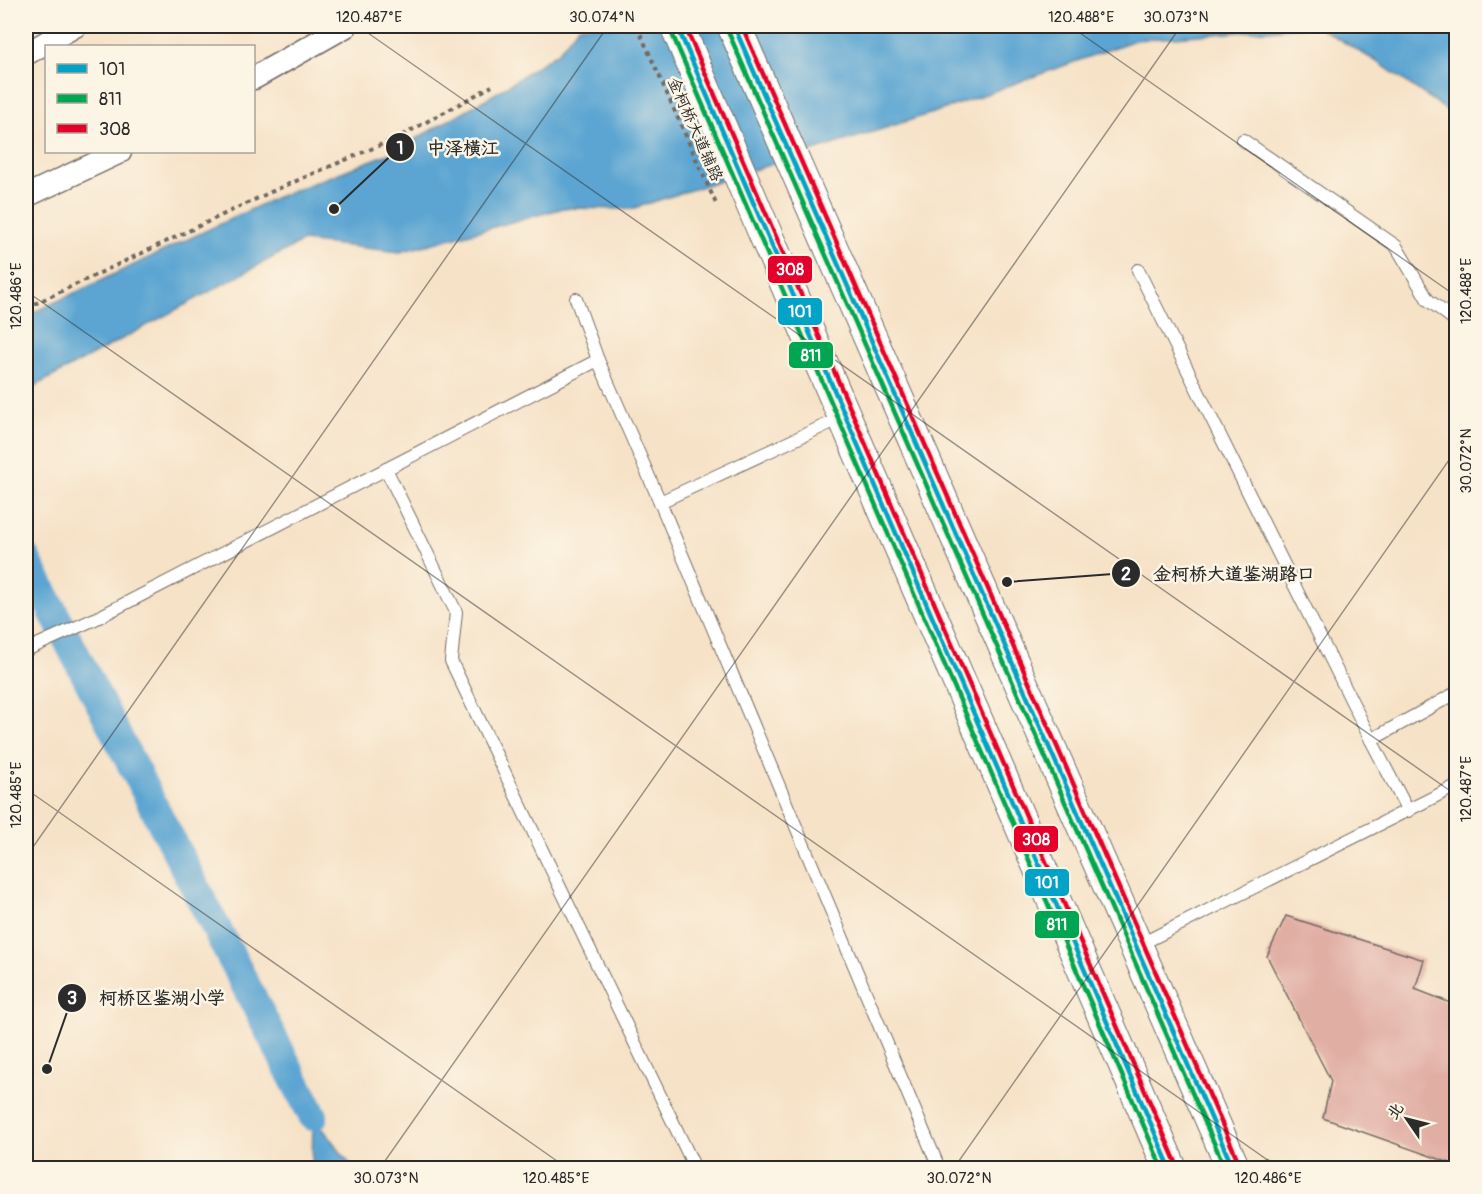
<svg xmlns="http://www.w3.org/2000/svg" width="1482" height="1194" viewBox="0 0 1482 1194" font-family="Pangolin,'LXGW WenKai TC',sans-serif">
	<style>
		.water { fill: #5ba5d2; stroke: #43687e; stroke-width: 1.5 }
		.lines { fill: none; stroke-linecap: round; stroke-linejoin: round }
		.canal { stroke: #5ba5d2; stroke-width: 30 }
		.building { fill: #e1aea4 }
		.lane-casing { stroke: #726b62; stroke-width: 14 }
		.street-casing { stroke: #726b62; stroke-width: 25 }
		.primary-casing { stroke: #726b62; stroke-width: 35 }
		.path { stroke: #726b62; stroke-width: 4; stroke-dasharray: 4.5 4.5; stroke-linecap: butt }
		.lane { stroke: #fff; stroke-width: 12 }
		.street { stroke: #fff; stroke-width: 22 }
		.primary { stroke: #fff; stroke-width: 33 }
		.bus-1-casing { stroke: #fcf5e5; stroke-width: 9 }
		.bus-2-casing { stroke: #fcf5e5; stroke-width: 9 }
		.bus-3-casing { stroke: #fcf5e5; stroke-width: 9 }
		.bus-1 { stroke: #02a3c6; stroke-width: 4.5 }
		.bus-2 { stroke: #00a651; stroke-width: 4.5 }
		.bus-3 { stroke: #e4002b; stroke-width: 4.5 }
		.ticks { fill: none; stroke: #2b2b2b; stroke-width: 1.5; stroke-opacity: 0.45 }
		.labels { text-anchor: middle; stroke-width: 5; stroke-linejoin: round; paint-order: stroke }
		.street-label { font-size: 16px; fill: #2b2b2b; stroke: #fcf5e5 }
		.leader { fill: none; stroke: #2b2b2b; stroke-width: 2 }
		.callout-dot { fill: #2b2b2b; stroke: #fcf5e5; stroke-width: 2 }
		.mark-label { font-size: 18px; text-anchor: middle; font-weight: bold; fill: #fff }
		.callout-label { font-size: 18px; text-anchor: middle; font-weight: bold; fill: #2b2b2b; stroke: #fcf5e5; stroke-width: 5; stroke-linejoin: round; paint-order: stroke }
		.line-badge { stroke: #fcf5e5; stroke-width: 2 }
		.badge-label { font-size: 16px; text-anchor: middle; font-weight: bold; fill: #fff }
		.neatline { fill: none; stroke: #2b2b2b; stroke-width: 2 }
		.ticks-label { font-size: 15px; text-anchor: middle; fill: #2b2b2b }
	</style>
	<rect width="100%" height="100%" fill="#fcf5e5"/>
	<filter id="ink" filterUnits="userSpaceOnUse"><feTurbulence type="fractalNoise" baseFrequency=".0167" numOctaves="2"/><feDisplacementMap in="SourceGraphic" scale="12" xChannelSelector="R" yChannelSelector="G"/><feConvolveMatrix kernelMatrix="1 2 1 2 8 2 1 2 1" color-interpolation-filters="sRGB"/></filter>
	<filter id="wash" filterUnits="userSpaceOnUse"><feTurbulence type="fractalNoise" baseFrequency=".008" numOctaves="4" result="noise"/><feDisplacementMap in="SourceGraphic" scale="24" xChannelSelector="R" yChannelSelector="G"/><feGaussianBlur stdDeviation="1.35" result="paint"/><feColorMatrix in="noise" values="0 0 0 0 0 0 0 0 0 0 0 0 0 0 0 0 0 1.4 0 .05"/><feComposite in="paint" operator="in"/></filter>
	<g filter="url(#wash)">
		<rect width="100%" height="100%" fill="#f6e2c7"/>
		<g class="water">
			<path d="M579 26H1456V122L1449 112 1379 63 1317 26 1135 40 942 110 631 209 564 208 400 252 303 241 26 391V316L277 197 393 152 498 92 558 52Z"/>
			<path d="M313 1116 353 1168H312Z"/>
		</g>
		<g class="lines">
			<path class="canal" d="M26 559 313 1116"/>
		</g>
		<g id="blocks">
			<path class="building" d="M1286 916 1424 960 1415 989 1456 1005V1165L1323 1118 1331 1081 1267 956Z"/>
		</g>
	</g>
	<g filter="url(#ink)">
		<use href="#blocks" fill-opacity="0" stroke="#726b62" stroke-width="1.5"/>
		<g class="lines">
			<defs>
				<g id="lane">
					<path d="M1243 140 1396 246 1428 300 1456 321"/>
					<path d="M1138 270 1371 740 1408 811"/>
					<path d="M576 299 598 360 660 502 939 1168"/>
					<path d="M386 469 456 612 451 661 695 1168"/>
					<path d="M660 502 843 417"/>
					<path d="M26 650 97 618 598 360"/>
					<path d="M1371 740 1456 693"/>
					<path d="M1137 946 1456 786"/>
				</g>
				<g id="street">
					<path d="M26 54 75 26"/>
					<path d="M254 78 346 26"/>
					<path d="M26 196 120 152"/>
				</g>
				<g id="primary">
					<path d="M677 26 767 238 1170 1168"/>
					<path d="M734 26 1233 1168"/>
				</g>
			</defs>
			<use href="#lane" class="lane-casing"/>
			<use href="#street" class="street-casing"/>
			<use href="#primary" class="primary-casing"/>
			<g class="path">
				<path d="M637 26 717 206"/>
				<path d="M26 308 275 190 399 137 492 86"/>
				<path d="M1264 1158 1268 1168"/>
			</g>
			<use href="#lane" class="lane"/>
			<use href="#street" class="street"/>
			<use href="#primary" class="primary"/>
			<defs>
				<g id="bus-1">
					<path d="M677 26 1170 1168"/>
					<path d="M734 26 1233 1168"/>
				</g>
				<g id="bus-2">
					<path d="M670 29 1162 1168"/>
					<path d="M727 29 1225 1168"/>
				</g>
				<g id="bus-3">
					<path d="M685 26 1177 1165"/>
					<path d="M742 26 1240 1165"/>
				</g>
			</defs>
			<use href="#bus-1" class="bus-1-casing"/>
			<use href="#bus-2" class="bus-2-casing"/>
			<use href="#bus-3" class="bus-3-casing"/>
			<use href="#bus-1" class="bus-1"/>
			<use href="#bus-2" class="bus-2"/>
			<use href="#bus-3" class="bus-3"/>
		</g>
	</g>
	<path class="ticks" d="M358 26 1456 795M1070 26 1456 296M26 38 35 26M26 291 1279 1168M26 789 567 1168M26 857 608 26M380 1168 1181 26M954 1168 1456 450"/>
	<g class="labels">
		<g class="street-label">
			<text transform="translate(696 129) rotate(66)" y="6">金柯桥大道辅路</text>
		</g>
	</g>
	<path class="leader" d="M334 209L400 147M1007 582L1126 573M47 1069L72 998"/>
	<g class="callout-dot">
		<circle cx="334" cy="209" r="6"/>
		<circle cx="1007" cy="582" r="6"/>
		<circle cx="47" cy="1069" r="6"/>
		<circle cx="400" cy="147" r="15"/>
		<circle cx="1126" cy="573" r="15"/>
		<circle cx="72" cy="998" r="15"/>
	</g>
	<g class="mark-label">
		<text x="400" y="154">1</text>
		<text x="1126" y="580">2</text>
		<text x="72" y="1004">3</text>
	</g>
	<g class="callout-label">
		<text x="463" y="154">中泽横江</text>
		<text x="1234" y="580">金柯桥大道鉴湖路口</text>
		<text x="162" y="1004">柯桥区鉴湖小学</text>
	</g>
	<g class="line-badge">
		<rect x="767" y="255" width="46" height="29" rx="6" fill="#e4002b"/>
		<rect x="777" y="297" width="46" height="29" rx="6" fill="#02a3c6"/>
		<rect x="788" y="341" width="46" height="28" rx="6" fill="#00a651"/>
		<rect x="1013" y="825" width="46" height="28" rx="6" fill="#e4002b"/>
		<rect x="1024" y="868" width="46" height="29" rx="6" fill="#02a3c6"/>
		<rect x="1034" y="910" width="46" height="29" rx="6" fill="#00a651"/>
	</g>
	<g class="badge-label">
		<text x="790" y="275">308</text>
		<text x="800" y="317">101</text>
		<text x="811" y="361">811</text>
		<text x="1036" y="845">308</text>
		<text x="1047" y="888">101</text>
		<text x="1057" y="930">811</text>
	</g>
	<rect width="1482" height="1194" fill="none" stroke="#fcf5e5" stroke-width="66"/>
	<rect x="45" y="45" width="210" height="108" fill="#fcf5e5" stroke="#a8a49b" stroke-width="1.5"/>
	<rect x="57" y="64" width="30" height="9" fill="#02a3c6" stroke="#a8a49b" stroke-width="1.5"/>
	<text x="99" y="75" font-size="18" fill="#2b2b2b">101</text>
	<rect x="57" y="94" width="30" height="9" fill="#00a651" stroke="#a8a49b" stroke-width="1.5"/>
	<text x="99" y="105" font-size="18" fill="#2b2b2b">811</text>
	<rect x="57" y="124" width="30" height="9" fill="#e4002b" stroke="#a8a49b" stroke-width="1.5"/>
	<text x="99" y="135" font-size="18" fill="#2b2b2b">308</text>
	<g transform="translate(1407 1119) rotate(305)" stroke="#fcf5e5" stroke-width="4.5" paint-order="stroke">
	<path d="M0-4.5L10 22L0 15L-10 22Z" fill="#2b2b2b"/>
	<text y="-9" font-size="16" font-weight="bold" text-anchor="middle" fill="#2b2b2b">北</text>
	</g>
	<rect x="33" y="33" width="1416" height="1128" class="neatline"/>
	<g class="ticks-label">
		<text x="369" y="22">120.487°E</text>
		<text x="602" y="22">30.074°N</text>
		<text x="1081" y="22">120.488°E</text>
		<text x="1176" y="22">30.073°N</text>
		<text transform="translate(1466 291) rotate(-90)" y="5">120.488°E</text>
		<text transform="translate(16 296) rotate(-90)" y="5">120.486°E</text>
		<text transform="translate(1466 461) rotate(-90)" y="5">30.072°N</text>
		<text transform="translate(1466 789) rotate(-90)" y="5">120.487°E</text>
		<text transform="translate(16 795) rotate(-90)" y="5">120.485°E</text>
		<text x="386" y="1183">30.073°N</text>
		<text x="556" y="1183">120.485°E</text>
		<text x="959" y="1183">30.072°N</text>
		<text x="1268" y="1183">120.486°E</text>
	</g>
</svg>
